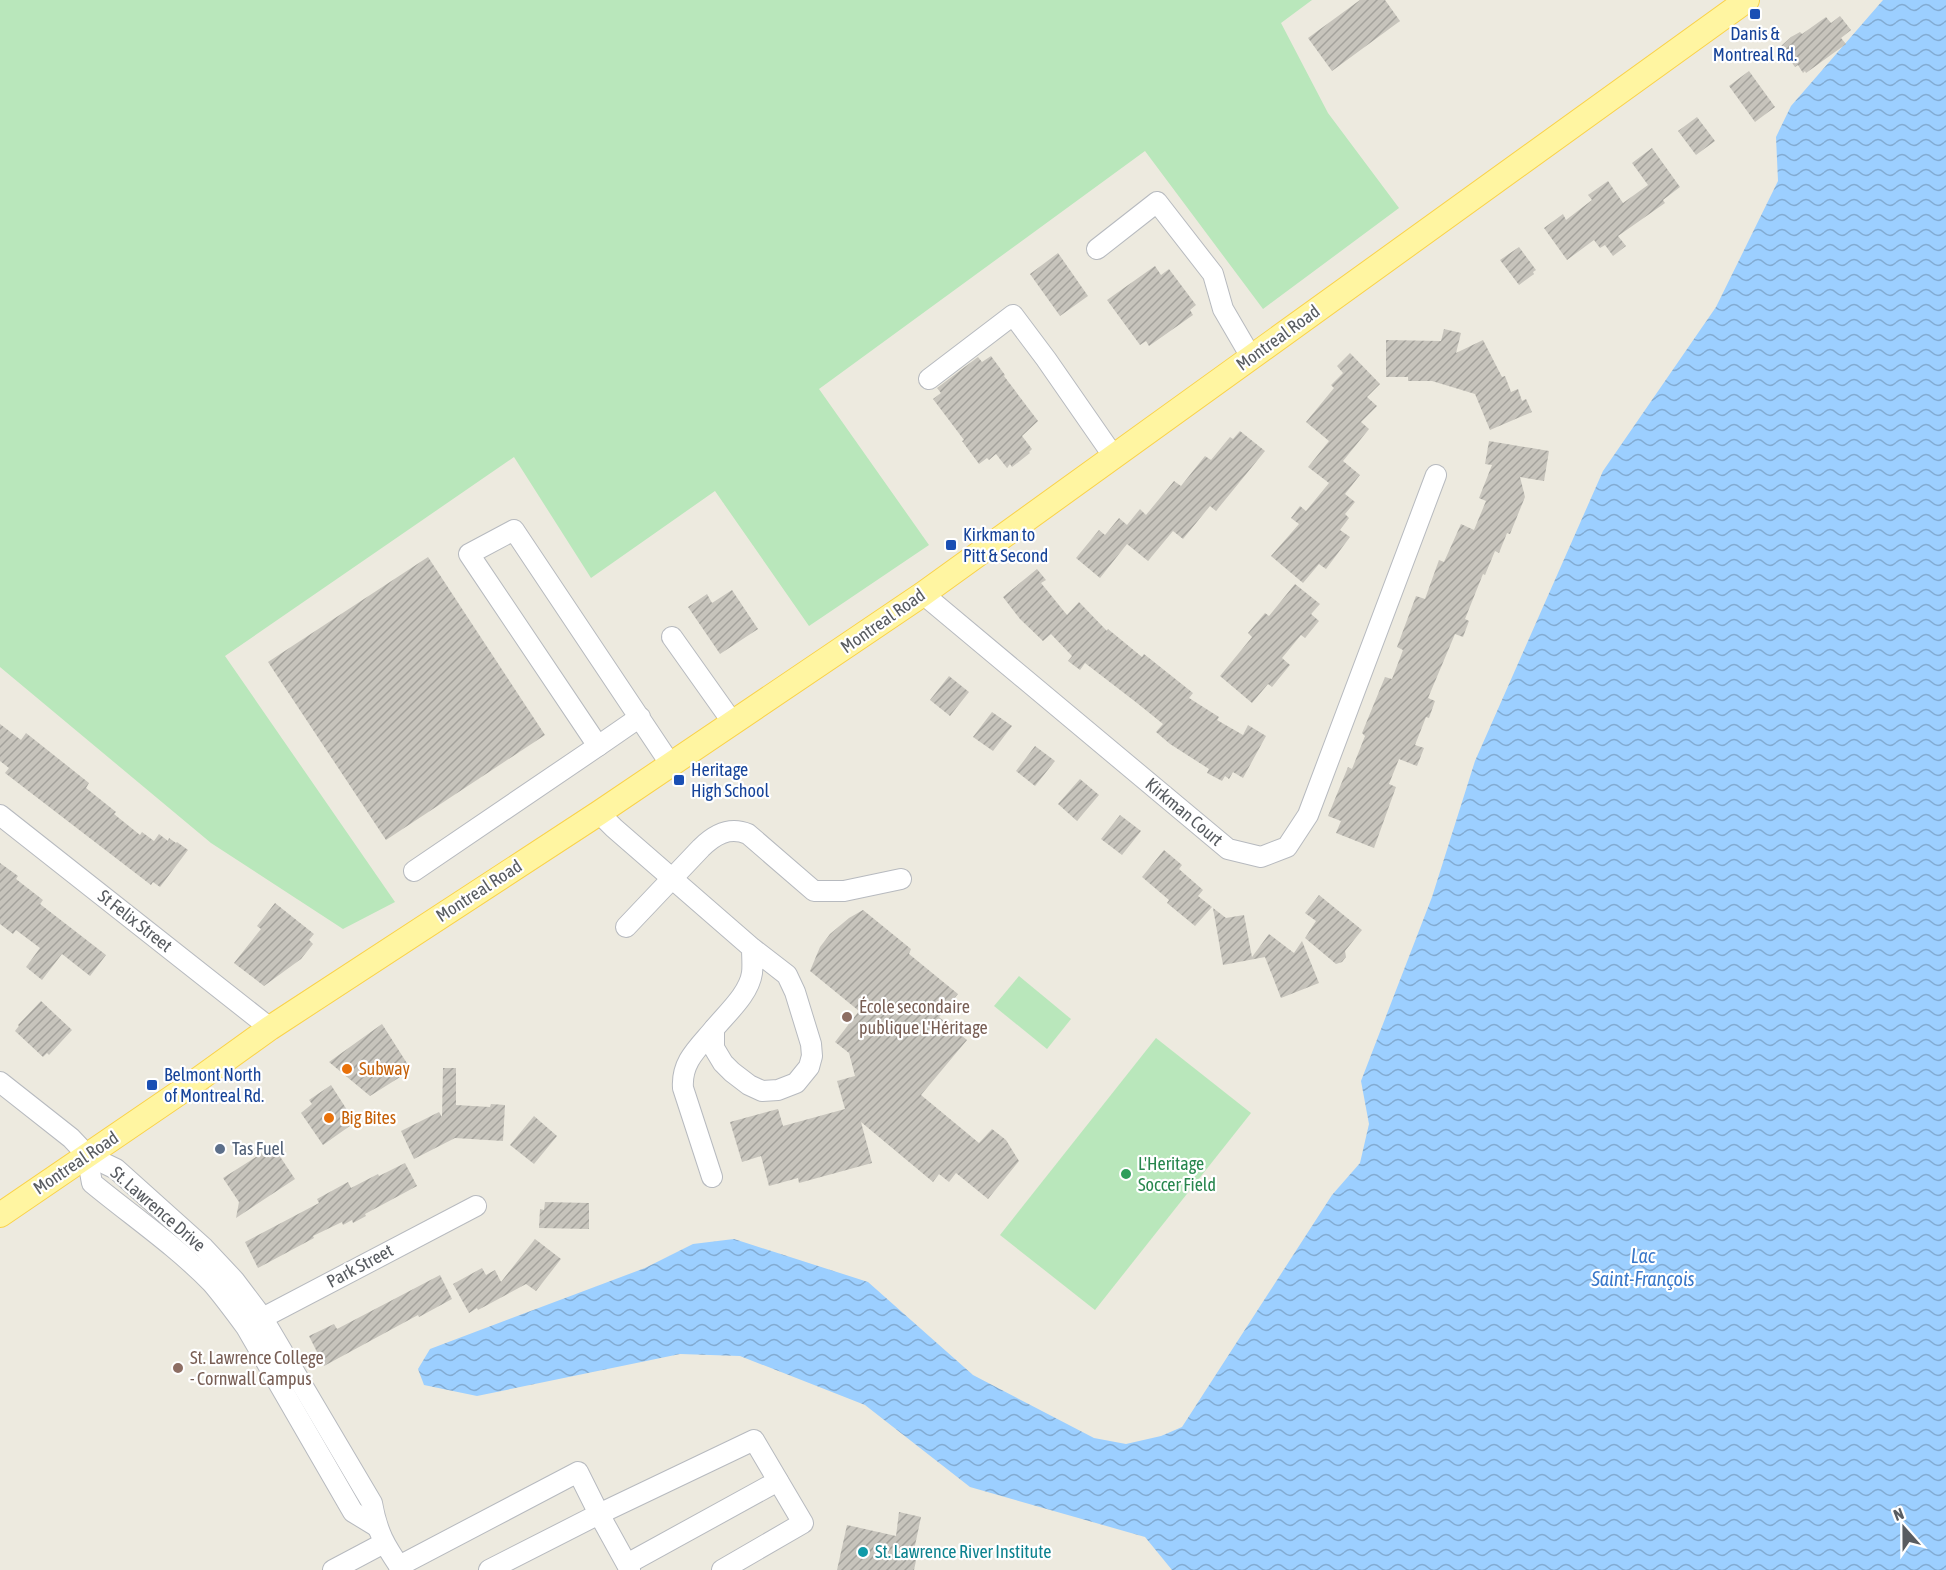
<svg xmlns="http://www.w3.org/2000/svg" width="1946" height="1570" viewBox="0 0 1946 1570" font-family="'Asap Condensed',sans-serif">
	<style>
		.grass { fill: #b9e7bb }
		.water { fill: url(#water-waves) }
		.building { fill: url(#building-hatch) }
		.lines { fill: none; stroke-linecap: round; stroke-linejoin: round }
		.minor-casing { stroke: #b7babf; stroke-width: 22 }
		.major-casing { stroke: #fad24a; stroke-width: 26 }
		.minor { stroke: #fff; stroke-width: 20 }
		.major { stroke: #fff5a1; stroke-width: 24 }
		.transit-dot { fill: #1a4fb4; stroke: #fff; stroke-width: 2 }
		.education-dot { fill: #8d6e63; stroke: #fff; stroke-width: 2 }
		.food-dot { fill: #e8710a; stroke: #fff; stroke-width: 2 }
		.service-dot { fill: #5c6f8a; stroke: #fff; stroke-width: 2 }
		.leisure-dot { fill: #2e9e5b; stroke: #fff; stroke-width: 2 }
		.culture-dot { fill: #0f9aa8; stroke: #fff; stroke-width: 2 }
		.labels { text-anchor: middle; stroke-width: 4.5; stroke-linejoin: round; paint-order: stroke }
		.transit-label { font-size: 18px; fill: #164399; stroke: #fff; text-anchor: start }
		.street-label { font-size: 18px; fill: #585c61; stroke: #fff }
		.education-label { font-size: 18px; fill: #785e54; stroke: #fff; text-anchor: start }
		.food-label { font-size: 18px; fill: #c56008; stroke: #fff; text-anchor: start }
		.service-label { font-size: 18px; fill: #4e5e75; stroke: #fff; text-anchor: start }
		.leisure-label { font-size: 18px; fill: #27864d; stroke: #fff; text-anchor: start }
		.culture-label { font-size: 18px; fill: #0d838f; stroke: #fff; text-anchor: start }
		.water-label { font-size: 20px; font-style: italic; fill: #3877c9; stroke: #fff }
	</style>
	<defs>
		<pattern id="water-waves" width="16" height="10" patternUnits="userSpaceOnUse" patternTransform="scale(1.5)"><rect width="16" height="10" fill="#9ccfff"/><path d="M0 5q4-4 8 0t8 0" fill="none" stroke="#82abd2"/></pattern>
		<pattern id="building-hatch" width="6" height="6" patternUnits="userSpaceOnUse" patternTransform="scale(1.5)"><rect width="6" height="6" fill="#c7c4bc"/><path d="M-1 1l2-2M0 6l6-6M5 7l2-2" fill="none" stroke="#a4a29c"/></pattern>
	</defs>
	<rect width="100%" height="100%" fill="#edeadf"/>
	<g class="grass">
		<path d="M0 0H1312L1281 23 1328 113 1399 208 1263 309 1145 151 819 389 929 545 809 626 715 491 591 578 514 457 225 656 395 902 343 929 211 843 0 667Z"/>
		<path d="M1019 976 1071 1019 1047 1049 994 1006Z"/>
		<path d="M1156 1038 1251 1113 1095 1310 1000 1235Z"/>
	</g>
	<path class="water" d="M1883 0H1946V1570H1172L1145 1537 970 1487 865 1405 740 1356 680 1354 477 1396 424 1385 418 1369 430 1349 645 1268 693 1244 734 1239 868 1282 973 1375 1094 1438 1126 1444 1161 1436 1182 1427 1332 1195 1360 1163 1369 1124 1361 1081 1432 897 1475 761 1603 471 1716 307 1778 181 1776 137 1791 106Z"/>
	<g class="building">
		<path d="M1360 0H1385L1400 21 1332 71 1308 38Z"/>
		<path d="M1840 16 1851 30 1841 38 1846 44 1806 73 1805 71 1803 73 1798 65 1795 67 1780 47 1791 37 1800 32 1802 34 1826 17 1831 23Z"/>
		<path d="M1749 71 1775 107 1755 122 1729 86Z"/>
		<path d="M1697 117 1715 141 1696 155 1678 131Z"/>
		<path d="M1652 148 1680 187 1663 200 1665 203 1618 236 1626 246 1613 256 1605 245 1600 248 1594 240 1567 260 1544 228 1563 214 1566 220 1592 200 1588 195 1608 181 1623 203 1648 185 1632 163Z"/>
		<path d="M1519 247 1536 270 1533 272 1534 274 1519 285 1500 260Z"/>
		<path d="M1058 253 1088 296 1060 316 1030 274Z"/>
		<path d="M1155 266 1161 275 1169 269 1196 305 1190 310 1193 315 1149 346 1146 341 1140 345 1107 300Z"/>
		<path d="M1444 329 1461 333 1456 353 1483 340 1502 377 1505 376 1511 392 1518 389 1522 401 1526 399 1532 412 1490 430 1475 394 1432 381H1408V377H1386V340L1441 341Z"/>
		<path d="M1350 353 1380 384 1367 397 1377 406 1361 422 1369 429 1343 461 1360 475 1345 494 1355 502 1345 514 1349 518 1340 530 1350 537 1326 569 1319 564 1303 583 1271 556 1299 524 1291 518 1300 506 1306 511 1329 483 1308 467 1329 441 1306 422 1334 388 1331 385 1343 373 1337 366Z"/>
		<path d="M991 356 1005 375 1004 376 1038 421 1022 436 1032 449 1029 452 1030 453 1012 467 1010 464 1007 468 996 454 989 460 987 458 979 464 962 441 964 440 933 399 941 393 937 388 978 357 982 362Z"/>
		<path d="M1240 431 1265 451 1216 511 1210 506 1183 539 1173 531 1148 561 1127 544 1100 578 1076 558 1099 530 1105 535 1119 518 1127 525 1140 509 1146 515 1174 481 1181 486 1205 456 1211 460 1230 437 1233 439Z"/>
		<path d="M1489 441 1549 451 1544 481 1520 477 1525 497 1510 534 1507 533 1499 553 1495 551 1485 575 1483 574 1465 619 1469 621 1463 637 1455 634 1428 698 1435 701 1429 718 1426 717 1415 745 1424 748 1417 766 1399 759 1389 784 1396 787 1374 848 1336 833 1341 821 1328 816 1348 767 1352 769 1365 736 1362 733 1385 677 1392 679 1403 650 1397 647 1416 596 1425 599 1439 560 1444 562 1461 524 1474 530 1486 501 1479 498 1492 465 1485 464Z"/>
		<path d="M428 557 545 735 386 840 268 662Z"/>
		<path d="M1037 569 1046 580 1041 583 1067 615 1079 602 1107 631 1108 629 1142 657 1144 654 1193 693 1189 698 1219 717 1217 720 1243 735 1248 725 1266 736 1243 778 1233 772 1229 779 1225 776 1222 781 1207 773 1209 769 1170 744 1156 732 1163 724 1137 703 1085 663 1080 670 1068 661 1072 656 1051 634 1043 641 1020 619 1003 597Z"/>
		<path d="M1295 584 1320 604 1311 614 1319 621 1305 638 1301 635 1282 658 1290 665 1272 687 1268 684 1252 703 1220 676 1252 637 1248 633 1265 613 1269 616Z"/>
		<path d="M732 590 758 629 720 654 688 607 707 594 712 603Z"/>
		<path d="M949 676 969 692 950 716 930 700Z"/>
		<path d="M992 712 1012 726 993 751 973 737Z"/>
		<path d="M0 724 21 740 26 733 89 783 86 788 116 812 114 814 140 835 142 832 154 841 159 834 168 841 169 838 176 843 177 842 188 850 160 887 153 882 151 885 5 773 9 768 0 761Z"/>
		<path d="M1035 746 1055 761 1035 786 1016 771Z"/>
		<path d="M1080 779 1099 795 1077 821 1058 804Z"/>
		<path d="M1120 815 1141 831 1122 855 1101 839Z"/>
		<path d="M1164 850 1182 865 1179 869 1203 890 1198 896 1212 907 1195 926 1167 903 1169 900 1142 877Z"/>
		<path d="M0 863 18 876 16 879 43 900 40 904 106 955 90 976 62 954 42 980 26 967 40 948 16 930 13 934 0 924Z"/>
		<path d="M1319 895 1362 930 1345 951 1346 957 1342 962 1336 964 1305 938 1316 921 1305 913Z"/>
		<path d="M275 903 314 934 309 940 313 944 301 959 264 986 234 963 261 929 257 926Z"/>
		<path d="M1213 908 1226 918 1244 915 1252 957 1269 934 1294 953 1302 941 1319 983 1281 998 1265 957 1223 965Z"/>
		<path d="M863 910 911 949 909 954 958 994 939 1017 967 1040 921 1095 979 1143 992 1129 1006 1140 1019 1161 988 1199 956 1173 949 1182 939 1174 933 1182 861 1122 872 1163 799 1183 798 1178 769 1186 761 1156 742 1162 730 1122 778 1109 783 1126 845 1109 837 1081 855 1076 849 1053 835 1042 859 1011 810 971 820 947 830 934 849 918Z"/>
		<path d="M41 1001 72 1030 49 1055 47 1053 43 1057 15 1031 19 1026 18 1025Z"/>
		<path d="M382 1024 410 1068 407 1070 408 1072 370 1096 329 1062Z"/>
		<path d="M443 1068H456V1105L490 1107 491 1104 505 1105 503 1141 455 1138 414 1159 401 1131 439 1112 442 1117Z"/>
		<path d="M331 1085 349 1113 347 1114 354 1123 323 1145 301 1113 312 1104 309 1100Z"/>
		<path d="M534 1116 557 1136 534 1164 510 1145Z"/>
		<path d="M273 1146 295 1179 236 1218 239 1202 223 1178Z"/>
		<path d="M405 1163 417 1186 365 1214 366 1216 353 1223 352 1220 343 1225 342 1222 313 1236 314 1238 258 1268 245 1242 319 1203 317 1199 348 1182 351 1188 378 1174 379 1176Z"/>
		<path d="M545 1202 589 1203V1229L539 1228 540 1209 544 1210Z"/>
		<path d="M535 1239 561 1259 536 1291 526 1284 478 1310 477 1308 469 1313 453 1284 482 1268 486 1275 495 1270 501 1282Z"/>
		<path d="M440 1275 452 1299 419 1317 418 1315 324 1366 309 1336 334 1324 337 1329Z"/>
		<path d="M899 1512 921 1517 913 1555 917 1556 914 1570H837L847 1525 896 1536Z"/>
	</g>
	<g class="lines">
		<defs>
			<g id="minor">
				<path d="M1097 249 1157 202 1213 274 1223 309 1251 357"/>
				<path d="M929 379 1013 315 1046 359 1114 457"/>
				<path d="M923 594 1228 849 1261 857 1287 847 1308 815 1436 475"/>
				<path d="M672 637 733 723"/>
				<path d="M640 717 598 746 469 554 514 530 671 765"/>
				<path d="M599 813 614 828 752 948 787 975 795 992 811 1044 812 1056 809 1067 796 1083 778 1090 762 1091 749 1085 732 1072 723 1063 714 1048V1029C727 1013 749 994 752 973 753 965 752 956 752 948"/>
				<path d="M0 815 270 1028"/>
				<path d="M414 871 598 746"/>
				<path d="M626 927 701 848C714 835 729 826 748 834L814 891H844L901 879"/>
				<path d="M0 1082 71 1138 87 1155 116 1169 204 1248 234 1280 262 1317 372 1503C377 1532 385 1546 402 1570"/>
				<path d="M87 1155 92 1183C132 1216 176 1246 212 1283 224 1297 235 1312 246 1327L353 1512 376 1526"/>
				<path d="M712 1177 683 1088C681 1062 698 1048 714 1029"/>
				<path d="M251 1324 476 1206"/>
				<path d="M627 1564 778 1481"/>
				<path d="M399 1566 578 1472 599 1514 489 1570"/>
				<path d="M333 1570 384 1543"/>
				<path d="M630 1570 599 1514 754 1440 803 1523 722 1570"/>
			</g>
			<path id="major" d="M0 1215 192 1084 270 1028 599 813 923 594 1747 0"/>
		</defs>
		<use href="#minor" class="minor-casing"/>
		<use href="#major" class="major-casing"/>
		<use href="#minor" class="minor"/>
		<use href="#major" class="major"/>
	</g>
	<g class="transit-dot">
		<rect x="1749" y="8" width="12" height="12" rx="3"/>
		<rect x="945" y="539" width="12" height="12" rx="3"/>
		<rect x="673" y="774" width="12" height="12" rx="3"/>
		<rect x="146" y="1079" width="12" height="12" rx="3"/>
	</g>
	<g class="education-dot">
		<circle cx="847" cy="1017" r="6"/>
		<circle cx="178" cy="1368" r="6"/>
	</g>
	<g class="food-dot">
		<circle cx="347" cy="1069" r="6"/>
		<circle cx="329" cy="1118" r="6"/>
	</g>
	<circle class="service-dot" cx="220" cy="1149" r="6"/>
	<circle class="leisure-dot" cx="1126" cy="1174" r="6"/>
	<circle class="culture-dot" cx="863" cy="1552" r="6"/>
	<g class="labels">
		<g class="transit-label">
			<text x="1755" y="40" text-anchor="middle">Danis &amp;<tspan x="1755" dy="21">Montreal Rd.</tspan></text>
			<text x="963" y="541">Kirkman to<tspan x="963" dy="21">Pitt &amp; Second</tspan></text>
			<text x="691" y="776">Heritage<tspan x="691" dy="21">High School</tspan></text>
			<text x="164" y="1081">Belmont North<tspan x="164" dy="21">of Montreal Rd.</tspan></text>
		</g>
		<g class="street-label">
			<text transform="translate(1278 338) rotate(-36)" y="6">Montreal Road</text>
			<text transform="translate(883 621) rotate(-35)" y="6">Montreal Road</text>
			<text transform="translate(1184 812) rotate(40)" y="6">Kirkman Court</text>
			<text transform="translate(479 891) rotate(-33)" y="6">Montreal Road</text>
			<text transform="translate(135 921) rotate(38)" y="6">St Felix Street</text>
			<text transform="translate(76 1163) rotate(-34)" y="6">Montreal Road</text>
			<text transform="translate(158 1209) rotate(41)" y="6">St. Lawrence Drive</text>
			<text transform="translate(360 1266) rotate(-28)" y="6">Park Street</text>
		</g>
		<g class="education-label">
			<text x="859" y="1013">École secondaire<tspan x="859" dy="21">publique L'Héritage</tspan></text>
			<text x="190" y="1364">St. Lawrence College<tspan x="190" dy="21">- Cornwall Campus</tspan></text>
		</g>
		<g class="food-label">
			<text x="359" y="1075">Subway</text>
			<text x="341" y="1124">Big Bites</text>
		</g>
		<g class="service-label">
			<text x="232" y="1155">Tas Fuel</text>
		</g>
		<g class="leisure-label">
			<text x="1138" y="1170">L'Heritage<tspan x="1138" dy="21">Soccer Field</tspan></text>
		</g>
		<g class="culture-label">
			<text x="875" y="1558">St. Lawrence River Institute</text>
		</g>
		<g class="water-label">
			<text x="1643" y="1263">Lac<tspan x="1643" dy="23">Saint-François</tspan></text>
		</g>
	</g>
	<g transform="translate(1904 1528) rotate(339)" stroke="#ffffff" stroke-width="4.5" paint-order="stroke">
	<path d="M0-4.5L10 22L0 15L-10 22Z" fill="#585c61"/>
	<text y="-9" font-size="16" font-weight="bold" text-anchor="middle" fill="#585c61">N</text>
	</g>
</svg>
